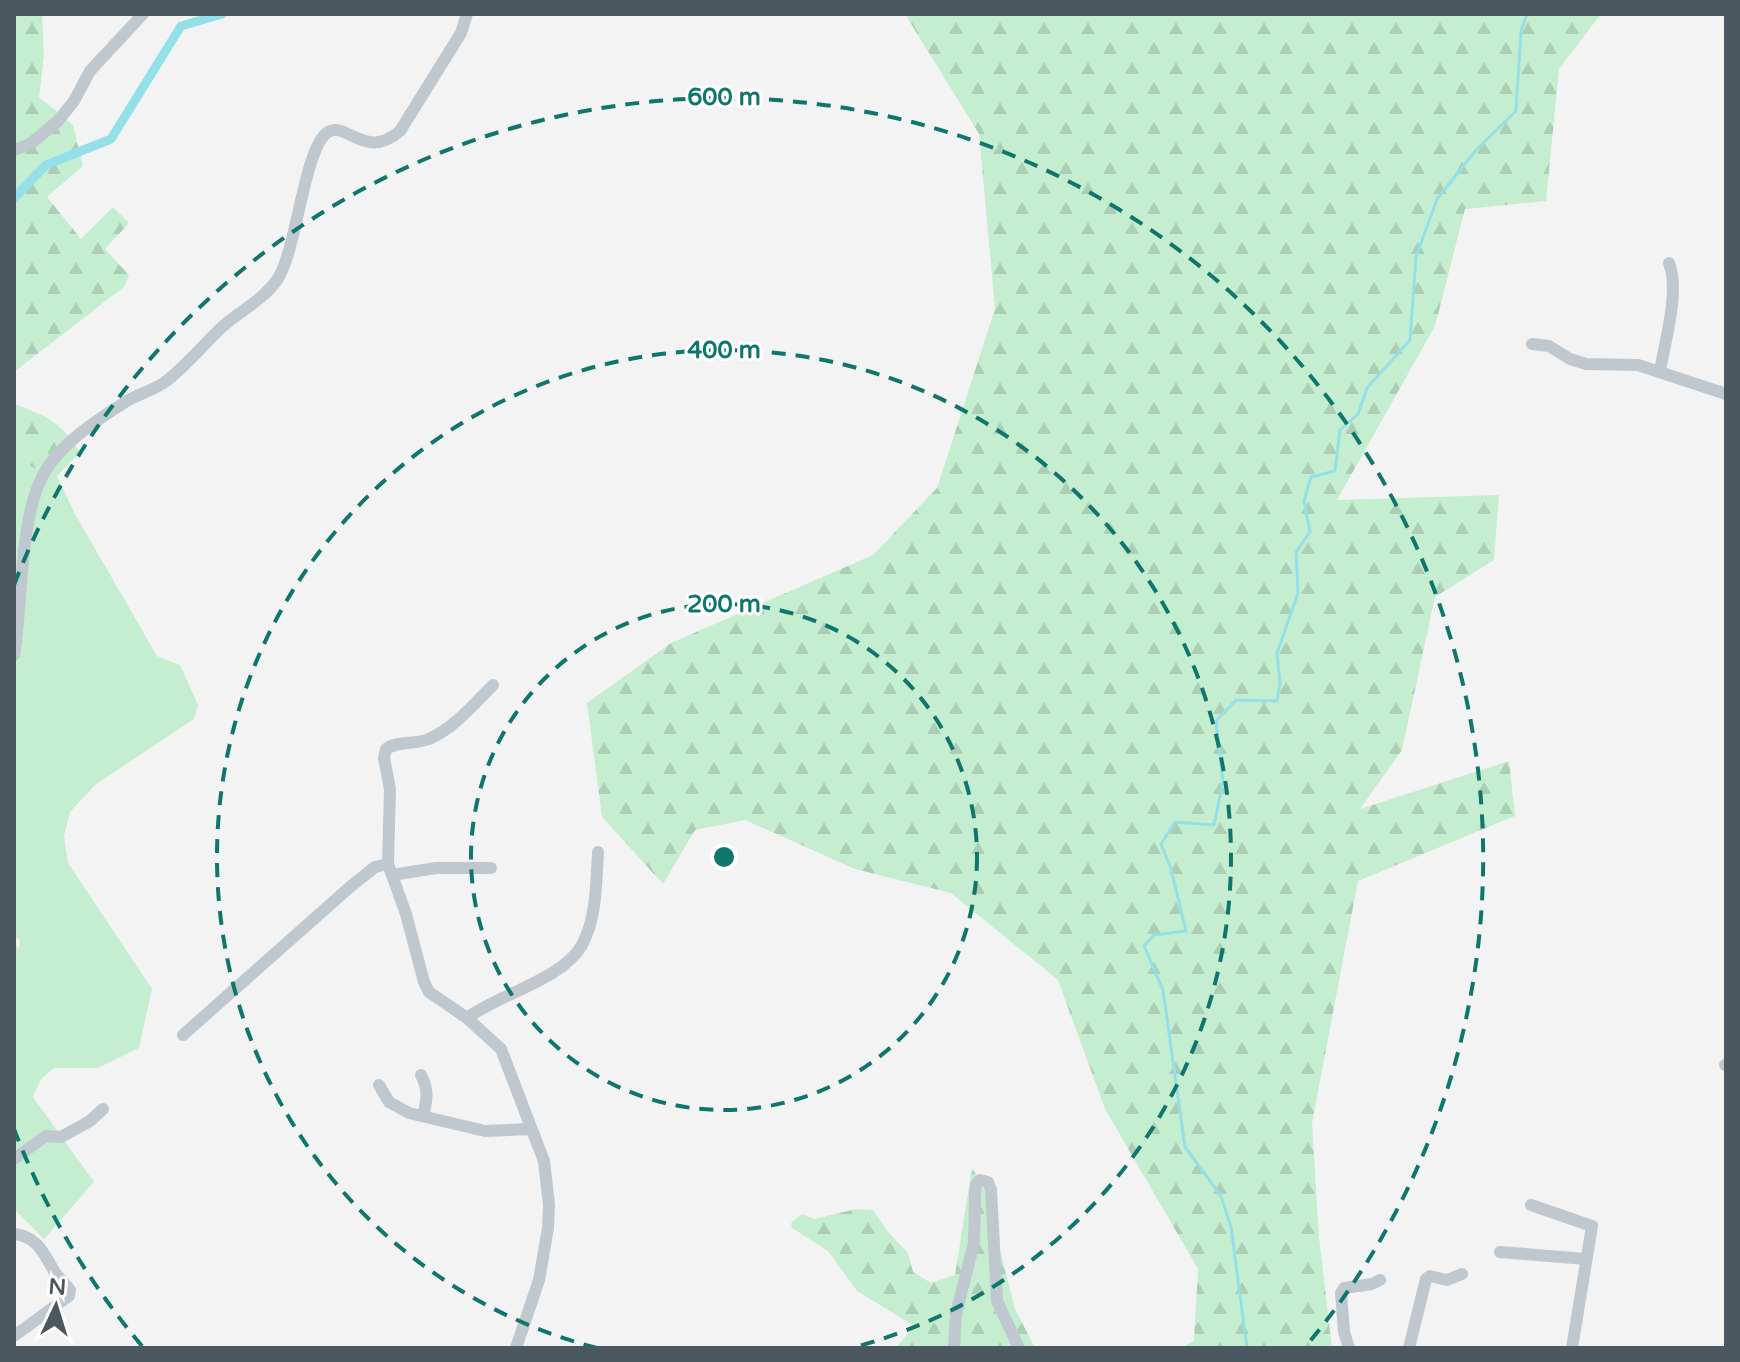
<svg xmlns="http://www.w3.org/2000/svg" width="1740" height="1362" viewBox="0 0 1740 1362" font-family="'Varela Round',sans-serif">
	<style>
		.green { fill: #c5eed0 }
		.forest { fill: url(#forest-firs) }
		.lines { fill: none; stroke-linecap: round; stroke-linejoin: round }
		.stream { stroke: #94e0e9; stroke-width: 3 }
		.canal { stroke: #94e0e9; stroke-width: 9 }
		.minor { stroke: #bfc8ce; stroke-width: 12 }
		.ring { fill: none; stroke: #0f766e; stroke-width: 4; stroke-dasharray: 14 10 }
		.centre { fill: #0f766e; stroke: #fff; stroke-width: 4 }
		.ring-label { font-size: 24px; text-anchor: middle; font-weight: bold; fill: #0f766e; stroke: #fff; stroke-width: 6; stroke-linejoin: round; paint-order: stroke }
	</style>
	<defs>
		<pattern id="forest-firs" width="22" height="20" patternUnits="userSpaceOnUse" patternTransform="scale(2)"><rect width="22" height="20" fill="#c5eed0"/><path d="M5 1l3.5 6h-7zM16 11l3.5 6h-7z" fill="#abceb5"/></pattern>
	</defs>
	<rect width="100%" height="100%" fill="#f4f3f3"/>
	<path class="green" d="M14 441 20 445 29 466 57 476 75 514 157 656 180 665 198 705 194 719 95 785 70 812 64 836 68 863 152 989 139 1048 98 1068H54L41 1079 33 1097 94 1182 44 1239 14 1209V944L19 949 20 940 14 937Z"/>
	<g class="forest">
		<path d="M14 14H42L44 55 39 97 73 125 83 166 47 197 81 239 113 207 129 223 105 249 129 275 125 286 14 372Z"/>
		<path d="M905 14H1601L1559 69 1546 201 1465 209 1435 326 1337 500 1499 495 1494 560 1435 597 1402 750 1360 809 1509 761 1515 816 1358 881 1312 1123 1319 1237 1332 1348H1181L1194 1341 1198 1269 1105 1109 1058 980 951 893 855 869 745 820 695 830 663 884 602 817 587 703 671 643 873 555 937 488 995 309 979 134Z"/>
		<path d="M14 404C49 417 58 420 80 452L57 476 29 466 20 445 14 441Z"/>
		<path d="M972 1168 985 1190 1015 1309 1035 1348H896L914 1326 857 1291 828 1251 792 1228 791 1223 802 1214 814 1219 856 1209 873 1210 888 1232 908 1253 913 1272 931 1283 955 1275Z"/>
	</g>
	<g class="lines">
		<path class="stream" d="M1247 1348 1231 1227 1221 1196 1185 1147 1163 990 1144 946 1154 935 1186 931 1171 869 1161 844 1175 822 1214 825 1223 782 1216 721 1236 700 1277 701 1280 683 1277 653 1298 593 1296 552 1310 532 1304 501 1311 477 1335 471 1340 430 1358 414 1367 388 1410 340 1416 257 1437 199 1477 149 1516 111 1521 31 1527 14"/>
		<path class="canal" d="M14 198 46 165 111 139 181 26 222 14"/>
		<g class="minor">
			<path d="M14 150 30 144 58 121 74 101 90 71 143 14"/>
			<path d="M1532 344 1549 346 1570 359 1586 364 1638 365 1726 394"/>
			<path d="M1660 371C1665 341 1680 291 1669 263"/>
			<path d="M14 655C23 603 19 523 42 477 58 445 98 419 127 401 139 394 154 390 165 382 186 366 203 345 222 327 240 311 263 300 277 280 297 251 304 147 328 132 347 121 365 161 400 131L461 33 467 14"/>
			<path d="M493 685C474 704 454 728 429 739 414 745 399 740 386 749L384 758 390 789 388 864 406 914 424 982 429 992 467 1018 501 1049 544 1161 549 1205 548 1228 539 1280 516 1348"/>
			<path d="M392 875 436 868H491"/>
			<path d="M467 1018C499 994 562 980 582 945 597 917 596 883 598 852"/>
			<path d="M183 1035 350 887 375 867 388 864"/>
			<path d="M1725 1065H1726"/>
			<path d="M421 1075C429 1090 427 1100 423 1116"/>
			<path d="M379 1085 389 1102 409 1113 485 1131 530 1129"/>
			<path d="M14 1159 46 1136 61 1137 90 1121 103 1109"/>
			<path d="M1531 1205 1592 1226 1572 1348"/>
			<path d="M1500 1252 1586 1259"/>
			<path d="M14 1336 69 1296 70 1290C65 1283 57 1277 53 1269 43 1252 37 1237 15 1234"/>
			<path d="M954 1348 956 1314 974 1243 975 1192 976 1185 980 1180 988 1182 991 1190 997 1301 1019 1348"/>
			<path d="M1349 1348 1344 1332 1341 1293 1344 1288 1372 1284 1380 1280"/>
			<path d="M1409 1348 1426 1279 1430 1276 1447 1280 1462 1274"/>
		</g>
	</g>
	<g class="ring">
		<circle cx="724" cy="857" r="253"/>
		<path d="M597 1348A507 507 0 1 1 851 1348"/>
		<path d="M142 1346A760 760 0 0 1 14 1129M14 585A760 760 0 1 1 1306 1346"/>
	</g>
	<circle cx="724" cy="857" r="12" class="centre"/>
	<g class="ring-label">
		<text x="724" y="105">600 m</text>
		<text x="724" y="358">400 m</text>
		<text x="724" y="612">200 m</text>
	</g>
	<rect width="1740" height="1362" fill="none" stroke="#4b585f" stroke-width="32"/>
	<g transform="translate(56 1306) rotate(4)" stroke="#ffffff" stroke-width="6" paint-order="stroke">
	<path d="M0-6L14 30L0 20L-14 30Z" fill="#4b585f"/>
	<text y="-12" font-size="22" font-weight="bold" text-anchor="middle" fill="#4b585f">N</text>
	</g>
</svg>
